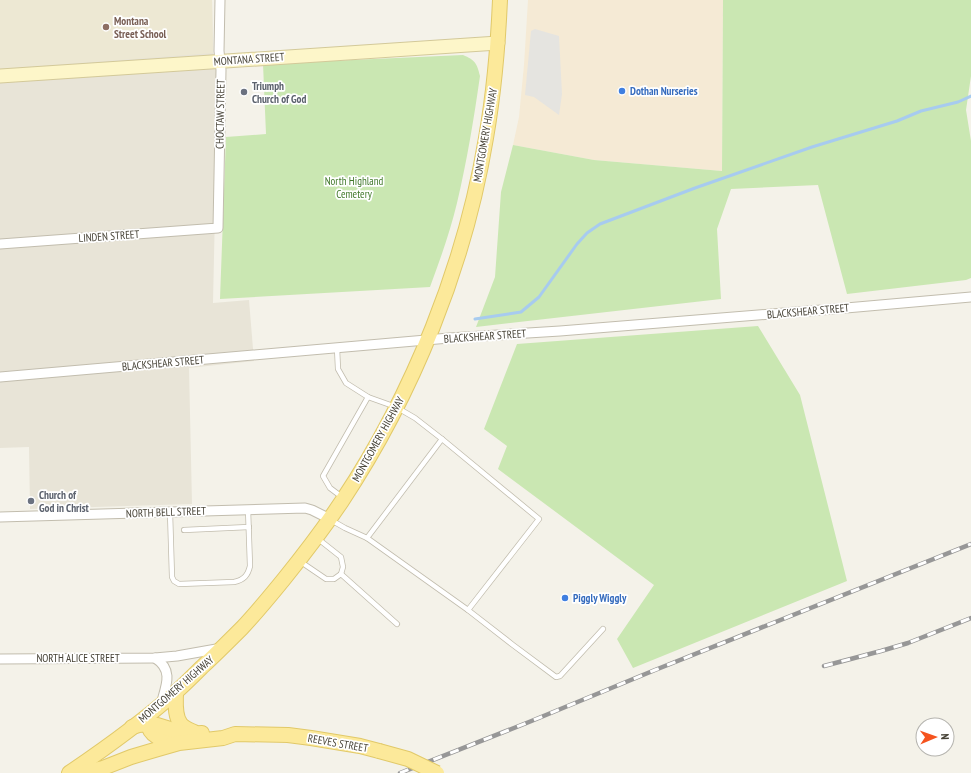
<svg xmlns="http://www.w3.org/2000/svg" width="971" height="773" viewBox="0 0 971 773" font-family="'PT Sans Narrow',sans-serif">
	<style>
		.residential { fill: #e8e4d7 }
		.commercial { fill: #f5ead5 }
		.education { fill: #ede8d3 }
		.green { fill: #cae7b2 }
		.parking { fill: #e5e4e0 }
		.lines { fill: none; stroke-linecap: round; stroke-linejoin: round }
		.stream { stroke: #a7cbef; stroke-width: 3 }
		.lane-casing { stroke: #c2bdae; stroke-width: 6 }
		.street-casing { stroke: #c2bdae; stroke-width: 11 }
		.secondary-casing { stroke: #d3c999; stroke-width: 15 }
		.primary-casing { stroke: #e1c969; stroke-width: 16 }
		.lane { stroke: #fff; stroke-width: 4.5 }
		.street { stroke: #fff; stroke-width: 9 }
		.secondary { stroke: #fdf6c9; stroke-width: 13 }
		.primary { stroke: #fce99a; stroke-width: 14 }
		.rail-casing { stroke: #979797; stroke-width: 4.5 }
		.rail { stroke: #fff; stroke-width: 3; stroke-dasharray: 9; stroke-linecap: butt }
		.primary-bridge-casing { stroke: #e1c969; stroke-width: 16; stroke-linecap: butt }
		.primary-bridge { stroke: #fce99a; stroke-width: 14 }
		.education-dot { fill: #8d6e63; stroke: #fff; stroke-width: 1.5 }
		.shop-dot { fill: #3f7fe0; stroke: #fff; stroke-width: 1.5 }
		.worship-dot { fill: #6b7280; stroke: #fff; stroke-width: 1.5 }
		.labels { text-anchor: middle; stroke-width: 3.5; stroke-linejoin: round; paint-order: stroke }
		.education-label { font-size: 11px; font-weight: bold; fill: #785e54; stroke: #fff; text-anchor: start }
		.street-label { font-size: 11px; fill: #474337; stroke: #fff }
		.worship-label { font-size: 11px; font-weight: bold; fill: #5b616d; stroke: #fff; text-anchor: start }
		.shop-label { font-size: 11px; font-weight: bold; fill: #366cbe; stroke: #fff; text-anchor: start }
		.park-label { font-size: 11px; fill: #41792b; stroke: #fff }
	</style>
	<rect width="100%" height="100%" fill="#f4f2e9"/>
	<path class="residential" d="M0 0H212L213 53 218 74 213 303 249 300 254 361 189 368 192 504 30 509 29 447 0 448Z"/>
	<path class="commercial" d="M528 0H723L722 171 594 160 513 145 519 117 524 65Z"/>
	<path class="education" d="M0 0H212L213 53 0 69Z"/>
	<g class="green">
		<path d="M723 0H971V76L966 110 971 141V278L966 280 847 294 818 185 731 189 717 229 721 299 476 327 495 277 501 192 513 145 594 160 722 171Z"/>
		<path d="M463 55C475 60 477 63 480 76 474 118 467 161 457 203 450 232 440 260 430 287L220 299 226 137 266 134 263 64Z"/>
		<path d="M758 326 800 395 847 581 633 668 617 639 654 585 498 469 507 446 484 429 517 344Z"/>
	</g>
	<path class="parking" d="M535 29 559 36 562 94 559 115 534 97 525 95 531 31Z"/>
	<g class="lines">
		<path class="stream" d="M475 319 521 312 539 297 577 244 587 233 600 224 695 188 812 147 897 121 921 111 958 102 971 96"/>
		<defs>
			<g id="lane">
				<path d="M337 348 338 369 346 383 368 397"/>
				<path d="M170 512 172 577 174 581 179 584 234 582C244 580 248 575 250 566L248 509"/>
				<path d="M331 520 345 528 367 538 468 610 539 519 442 439 415 418 396 407 368 397 323 476 330 488 342 497"/>
				<path d="M184 530 249 527"/>
				<path d="M317 538 341 557 343 567 341 574"/>
				<path d="M367 538 442 439"/>
				<path d="M301 562 326 579H334L341 574 397 624"/>
				<path d="M468 610 513 645 556 677 560 676 603 629"/>
			</g>
			<g id="street">
				<path d="M0 244 218 228 221 70 219 51 220 0"/>
				<path d="M0 377 449 338 560 331 846 308 971 297"/>
				<path d="M0 517 305 508 312 510 330 519"/>
				<path d="M155 658C174 670 166 686 161 704"/>
				<path d="M0 659 155 658 177 656 222 648"/>
			</g>
			<path id="secondary" d="M0 76 498 43"/>
			<g id="primary">
				<path d="M176 692C176 702 174 716 181 724 184 728 190 730 194 732"/>
				<path d="M148 718C146 736 163 741 177 743"/>
				<path d="M132 727 139 725 149 724 157 725 186 734 202 733"/>
				<path d="M69 773C106 748 142 722 176 692 185 684 194 675 202 667 216 654 229 641 242 628 257 612 271 595 284 579 305 553 324 528 342 501 413 394 465 265 486 138 494 92 498 46 500 0"/>
				<path d="M82 773 103 768 131 757 158 749 179 743 223 738 235 734 288 735 311 738 360 746 379 751"/>
			</g>
		</defs>
		<use href="#lane" class="lane-casing"/>
		<use href="#street" class="street-casing"/>
		<use href="#secondary" class="secondary-casing"/>
		<use href="#primary" class="primary-casing"/>
		<use href="#lane" class="lane"/>
		<use href="#street" class="street"/>
		<use href="#secondary" class="secondary"/>
		<use href="#primary" class="primary"/>
		<defs>
			<g id="rail">
				<path d="M824 666 881 651 908 643 971 618"/>
				<path d="M400 773 529 722 655 670 971 544"/>
			</g>
		</defs>
		<use href="#rail" class="rail-casing"/>
		<use href="#rail" class="rail"/>
		<defs>
			<path id="primary-bridge" d="M379 751 408 759 437 773"/>
		</defs>
		<use href="#primary-bridge" class="primary-bridge-casing"/>
		<use href="#primary-bridge" class="primary-bridge"/>
	</g>
	<circle class="education-dot" cx="106" cy="27" r="4"/>
	<g class="shop-dot">
		<circle cx="622" cy="91" r="4"/>
		<circle cx="565" cy="598" r="4"/>
	</g>
	<g class="worship-dot">
		<circle cx="244" cy="92" r="4"/>
		<circle cx="31" cy="501" r="4"/>
	</g>
	<g class="labels">
		<g class="education-label">
			<text x="114" y="25">Montana<tspan x="114" dy="13">Street School</tspan></text>
		</g>
		<g class="street-label">
			<text transform="translate(249 59) rotate(-4)" y="4">MONTANA STREET</text>
			<text transform="translate(220 114) rotate(-89)" y="4">CHOCTAW STREET</text>
			<text transform="translate(485 135) rotate(-80)" y="4">MONTGOMERY HIGHWAY</text>
			<text transform="translate(109 236) rotate(-4)" y="4">LINDEN STREET</text>
			<text transform="translate(808 311) rotate(-5)" y="4">BLACKSHEAR STREET</text>
			<text transform="translate(485 336) rotate(-4)" y="4">BLACKSHEAR STREET</text>
			<text transform="translate(163 363) rotate(-5)" y="4">BLACKSHEAR STREET</text>
			<text transform="translate(378 439) rotate(-61)" y="4">MONTGOMERY HIGHWAY</text>
			<text transform="translate(166 512) rotate(-2)" y="4">NORTH BELL STREET</text>
			<text x="78" y="662">NORTH ALICE STREET</text>
			<text transform="translate(176 689) rotate(-41)" y="4">MONTGOMERY HIGHWAY</text>
			<text transform="translate(338 743) rotate(10)" y="4">REEVES STREET</text>
		</g>
		<g class="worship-label">
			<text x="252" y="90">Triumph<tspan x="252" dy="13">Church of God</tspan></text>
			<text x="39" y="499">Church of<tspan x="39" dy="13">God in Christ</tspan></text>
		</g>
		<g class="shop-label">
			<text x="630" y="95">Dothan Nurseries</text>
			<text x="573" y="602">Piggly Wiggly</text>
		</g>
		<g class="park-label">
			<text x="354" y="185">North Highland<tspan x="354" dy="13">Cemetery</tspan></text>
		</g>
	</g>
	<g transform="translate(935 737) rotate(88)"><circle r="19" fill="#ffffff" stroke="#b5b4af"/>
	<path d="M0-3L7 15L0 10L-7 15Z" fill="#f5531e"/>
	<text y="-6" font-size="11" font-weight="bold" text-anchor="middle" fill="#474337">N</text>
	</g>
</svg>
